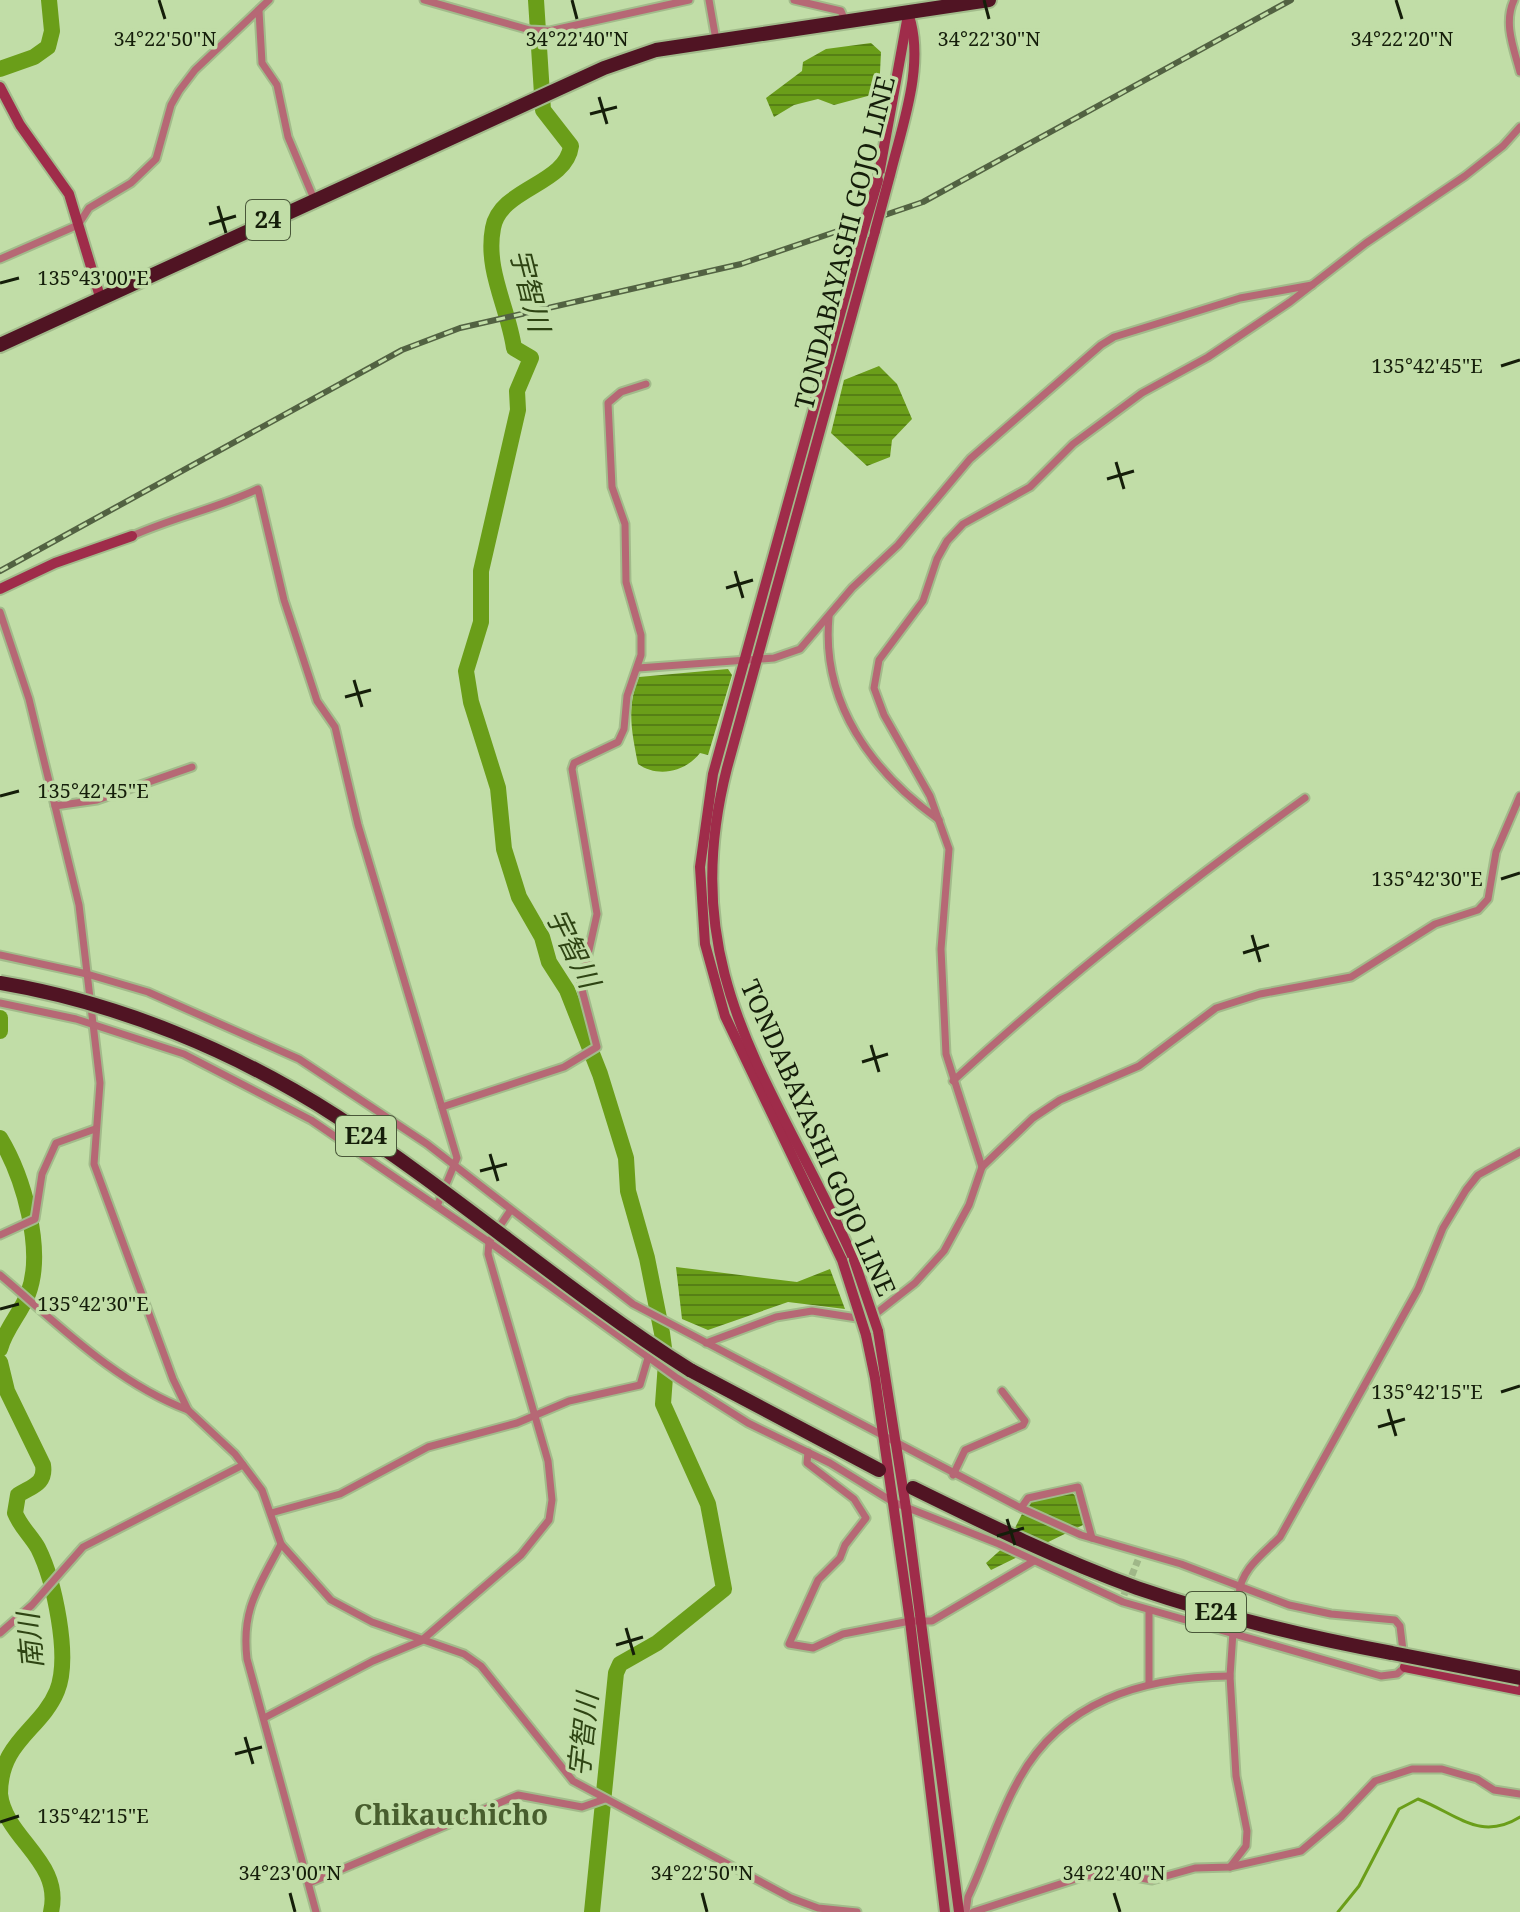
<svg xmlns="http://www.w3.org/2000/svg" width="1520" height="1912" viewBox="0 0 1520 1912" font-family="'Noto Serif','Noto Sans JP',serif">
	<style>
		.water { fill: url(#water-rules) }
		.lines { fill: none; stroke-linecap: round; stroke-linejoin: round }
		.stream { stroke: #6a9e19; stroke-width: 3 }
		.river { stroke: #6a9e19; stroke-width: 16 }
		.street-tunnel { stroke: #9fb788; stroke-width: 7; stroke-dasharray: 7 3.5; stroke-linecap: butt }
		.street-casing { stroke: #a2bb8b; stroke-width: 11 }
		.secondary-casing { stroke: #a2bb8b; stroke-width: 14 }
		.highway-casing { stroke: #a2bb8b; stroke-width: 18 }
		.street { stroke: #b66875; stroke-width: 7 }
		.secondary { stroke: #9f2c4a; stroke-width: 10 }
		.highway { stroke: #501423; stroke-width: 14 }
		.rail-casing { stroke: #526242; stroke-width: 6 }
		.rail { stroke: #c1dda7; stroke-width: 3; stroke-dasharray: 9; stroke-linecap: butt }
		.secondary-bridge-casing { stroke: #a2bb8b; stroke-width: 14; stroke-linecap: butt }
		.highway-bridge-casing { stroke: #a2bb8b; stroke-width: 18; stroke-linecap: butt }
		.secondary-bridge { stroke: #9f2c4a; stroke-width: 10 }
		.highway-bridge { stroke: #501423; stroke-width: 14 }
		.ticks { fill: none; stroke: #151e0a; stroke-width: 3 }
		.labels { text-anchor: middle; stroke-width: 7; stroke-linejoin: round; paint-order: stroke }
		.shield { fill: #c1dda7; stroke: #495739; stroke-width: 2 }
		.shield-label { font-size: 24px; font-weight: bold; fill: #151e0a }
		.street-label { font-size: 26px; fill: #151e0a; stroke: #c1dda7 }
		.water-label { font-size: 28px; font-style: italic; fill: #2e4413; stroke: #c1dda7 }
		.neighbourhood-label { font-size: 28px; font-weight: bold; fill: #485e2e; stroke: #c1dda7 }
		.ticks-label { font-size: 20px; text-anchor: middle; fill: #151e0a; stroke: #c1dda7; stroke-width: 7; stroke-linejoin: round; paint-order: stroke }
	</style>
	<defs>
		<pattern id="water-rules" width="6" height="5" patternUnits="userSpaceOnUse" patternTransform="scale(2)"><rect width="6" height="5" fill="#6a9e19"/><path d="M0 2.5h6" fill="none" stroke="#568015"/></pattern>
	</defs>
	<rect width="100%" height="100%" fill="#c1dda7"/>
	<g class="water">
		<path d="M871 43 881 52 879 93 834 105 818 99 794 105 774 117 766 98 802 71 803 62 826 49Z"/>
		<path d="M879 366 897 384 912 419 892 440 890 457 867 466 831 433 844 380Z"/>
		<path d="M728 669 732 675 708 755 700 753C685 772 658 778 638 764 632 733 626 707 639 677Z"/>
		<path d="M676 1267 797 1282 830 1269 845 1309 788 1302 708 1330 682 1319Z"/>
		<path d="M1071 1492 1078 1498 1085 1524 991 1570 986 1563 1007 1544 1028 1502Z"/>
	</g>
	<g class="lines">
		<path class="stream" d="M1338 1912 1359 1886 1399 1809 1418 1799C1457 1814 1480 1842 1520 1817"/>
		<g class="river">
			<path d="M536 0 543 110 571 146C566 185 500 188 493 228 485 270 508 307 514 348L531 358 517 391 518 410 481 571V622L466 671 471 702 498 788 504 849 519 897 542 937 549 962 567 990 600 1074 626 1158 628 1191 647 1258 662 1333 666 1363 663 1404 708 1504 724 1589 657 1643 620 1664 616 1673 592 1912"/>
			<path d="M0 69 34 57 48 47 52 31 49 0"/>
			<path d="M0 1018V1031"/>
			<path d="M0 1138C23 1176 45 1250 28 1294 21 1313 5 1329 0 1349"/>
			<path d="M0 1362 7 1391 43 1465C46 1484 32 1486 18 1495L15 1513C20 1526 31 1536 38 1548 54 1580 71 1657 57 1691 41 1730 0 1741 0 1794 5 1839 63 1861 51 1912"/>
		</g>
		<g class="street-tunnel">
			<path d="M1124 1595 1138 1560"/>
			<path d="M1233 1632 1239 1595"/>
		</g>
		<defs>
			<g id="street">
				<path d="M424 0 530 30 549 31 689 0"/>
				<path d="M709 0 716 40"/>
				<path d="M794 0 841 11 846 23"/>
				<path d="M1514 0C1503 23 1514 49 1520 72"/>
				<path d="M259 11 262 63 277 85 288 137 314 199"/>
				<path d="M0 259 78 225 89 208 131 183 156 159 171 105 179 91 195 70 269 0"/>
				<path d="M132 536C174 517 216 509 258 489L284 600 317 701 335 727 358 825 457 1158 437 1206"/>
				<path d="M0 612 29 699 79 905 100 1083 94 1164 173 1379 188 1410 235 1454 262 1490 281 1544 331 1600 372 1622 464 1654 481 1666 573 1781 791 1898 818 1908 857 1912"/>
				<path d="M829 617C821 703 872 772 939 820"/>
				<path d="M638 668 774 658 800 649 852 588 898 545 970 459 1101 345 1114 337 1240 298 1312 285"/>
				<path d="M55 806 97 800 192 767"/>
				<path d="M0 955 87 974 148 992 299 1059 427 1144 633 1304 1021 1508 1081 1535 1181 1564 1289 1605 1331 1614 1395 1620 1400 1626 1405 1667 1397 1674 1381 1676 1123 1602 999 1544 893 1502 830 1463 748 1423 677 1378 489 1242 311 1120 184 1054 76 1019 0 1003"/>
				<path d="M953 1081C1066 977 1181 887 1305 798"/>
				<path d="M442 1107 564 1067 597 1047 581 986 597 914 572 769 574 763 618 742 624 729 627 696 641 655V635L626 582 625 524 612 487 608 403 621 392 646 384"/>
				<path d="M982 1167 946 1054 941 949 949 849 930 796 884 715 874 688 879 660 923 601 937 559 947 541 963 524 1030 487 1073 444 1142 393 1208 357 1290 302 1366 243 1465 176 1503 146 1520 127"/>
				<path d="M0 1235 35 1219 42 1174 56 1143 95 1129"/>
				<path d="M0 1275C58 1324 116 1383 188 1410"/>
				<path d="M706 1343 776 1317 812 1311 857 1318 878 1312 915 1283 944 1251 969 1205 982 1167 1033 1118 1060 1100 1139 1066 1216 1008 1260 994 1351 977 1435 924 1478 910 1488 899 1496 852 1520 796"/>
				<path d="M808 1452 807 1463 854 1499 866 1518 845 1545 840 1558 818 1580 789 1644 813 1648 843 1634 910 1621H932L1034 1561"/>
				<path d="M953 1475 965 1450 1023 1425 1025 1421 1002 1391"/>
				<path d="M1021 1508 1028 1498 1078 1487 1092 1538"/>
				<path d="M271 1513 340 1494 428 1447 517 1423 569 1401 640 1385 648 1358"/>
				<path d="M281 1544C259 1587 241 1609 247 1659L316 1912"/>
				<path d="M1239 1595C1240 1570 1263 1554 1280 1537L1418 1289 1443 1228 1466 1190 1478 1175 1520 1152"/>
				<path d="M0 1633 32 1605 83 1547 243 1465"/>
				<path d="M1149 1683V1610"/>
				<path d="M264 1718 373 1661 421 1641 521 1555 549 1520 552 1500 548 1461 488 1254 489 1242 510 1211"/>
				<path d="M1230 1867 1246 1846 1247 1831 1236 1776 1230 1676 1233 1632"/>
				<path d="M309 1883 518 1795 582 1807 605 1799"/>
				<path d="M966 1912 968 1897C986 1859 997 1819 1017 1783 1060 1701 1142 1677 1230 1676"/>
				<path d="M973 1912 1085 1876 1124 1875 1152 1880 1195 1868 1230 1867 1301 1851 1341 1817 1375 1781 1412 1769H1442L1477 1779 1494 1790 1520 1794"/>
			</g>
			<g id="secondary">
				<path d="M0 87 20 125 69 194 101 300"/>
				<path d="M890 175C902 126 925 65 909 16"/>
				<path d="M878 180 908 15"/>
				<path d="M0 589 55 563 132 536"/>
				<path d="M842 1260 725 1016 705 944 700 867 713 774 862 235"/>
				<path d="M854 1260C775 1082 674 976 727 768L875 231"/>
				<path d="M878 1331 906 1508 959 1912"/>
				<path d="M866 1335 875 1378 910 1621 945 1912"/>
				<path d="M1405 1667 1520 1690"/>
			</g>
			<g id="highway">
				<path d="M0 345 604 68 656 50 989 0"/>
				<path d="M690 1370 879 1470"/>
				<path d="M913 1488C986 1524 1060 1560 1137 1588 1219 1616 1306 1637 1392 1653"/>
			</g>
		</defs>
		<use href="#street" class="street-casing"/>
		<use href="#secondary" class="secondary-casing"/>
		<use href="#highway" class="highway-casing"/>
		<use href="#street" class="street"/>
		<use href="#secondary" class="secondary"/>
		<use href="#highway" class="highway"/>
		<defs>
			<path id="rail" d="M0 571 402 350 460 328 741 264 923 202 1291 0"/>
		</defs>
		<use href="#rail" class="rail-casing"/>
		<use href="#rail" class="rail"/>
		<defs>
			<g id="secondary-bridge">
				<path d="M875 231 890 175"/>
				<path d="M862 235 878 180"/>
				<path d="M842 1260 866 1335"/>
				<path d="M854 1260 878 1331"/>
			</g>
			<g id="highway-bridge">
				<path d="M0 983C119 1003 235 1051 336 1116 458 1195 567 1292 690 1370"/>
				<path d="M1392 1653 1520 1678"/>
			</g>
		</defs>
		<use href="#secondary-bridge" class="secondary-bridge-casing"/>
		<use href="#highway-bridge" class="highway-bridge-casing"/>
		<use href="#secondary-bridge" class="secondary-bridge"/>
		<use href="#highway-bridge" class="highway-bridge"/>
	</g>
	<path class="ticks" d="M159 0 165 19M572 0 577 19M984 0 989 19M1396 0 1402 19M599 97 607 124M590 114 617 107M218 206 226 233M209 224 236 216M0 283 19 278M1501 366 1520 360M1116 462 1124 489M1107 479 1134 471M735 571 743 598M726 588 753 580M354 680 362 707M345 697 371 690M0 796 19 791M1501 879 1520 873M1252 935 1260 962M1243 953 1269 945M871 1045 879 1072M862 1062 888 1054M490 1154 498 1181M480 1171 507 1164M0 1309 19 1304M1501 1392 1520 1386M1388 1409 1396 1436M1378 1427 1405 1419M1007 1519 1015 1545M997 1536 1024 1528M626 1628 634 1655M616 1645 643 1637M245 1737 253 1764M235 1754 262 1747M0 1822 19 1816M290 1893 295 1912M702 1893 707 1912M1114 1893 1120 1912"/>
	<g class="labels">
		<g class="shield">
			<rect x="246" y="200" width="44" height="40" rx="6"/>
			<rect x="336" y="1116" width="60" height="40" rx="6"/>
			<rect x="1186" y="1592" width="60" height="40" rx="6"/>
		</g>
		<g class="shield-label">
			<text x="268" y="228">24</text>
			<text x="366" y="1144">E24</text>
			<text x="1216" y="1620">E24</text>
		</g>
		<g class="street-label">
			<text transform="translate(845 243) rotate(-76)" y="9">TONDABAYASHI GOJO LINE</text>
			<text transform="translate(818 1138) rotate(66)" y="9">TONDABAYASHI GOJO LINE</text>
		</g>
		<g class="water-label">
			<text transform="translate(530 290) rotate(76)" y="10">宇智川</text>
			<text transform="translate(573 948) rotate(64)" y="10">宇智川</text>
			<text transform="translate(30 1641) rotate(-95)" y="10">南川</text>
			<text transform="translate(583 1735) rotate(-84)" y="10">宇智川</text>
		</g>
		<g class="neighbourhood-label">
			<text x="451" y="1825">Chikauchicho</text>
		</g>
	</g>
	<g class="ticks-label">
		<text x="165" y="46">34°22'50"N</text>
		<text x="577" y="46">34°22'40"N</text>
		<text x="989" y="46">34°22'30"N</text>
		<text x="1402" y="46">34°22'20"N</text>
		<text x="93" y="285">135°43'00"E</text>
		<text x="1427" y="373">135°42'45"E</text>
		<text x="93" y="798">135°42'45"E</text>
		<text x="1427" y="886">135°42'30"E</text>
		<text x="93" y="1311">135°42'30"E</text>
		<text x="1427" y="1399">135°42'15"E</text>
		<text x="93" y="1823">135°42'15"E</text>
		<text x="290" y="1880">34°23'00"N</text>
		<text x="702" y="1880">34°22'50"N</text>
		<text x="1114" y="1880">34°22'40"N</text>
	</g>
</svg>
